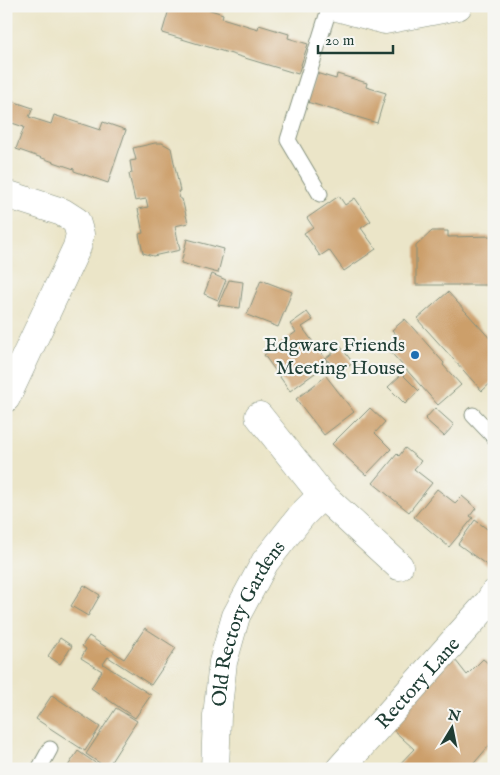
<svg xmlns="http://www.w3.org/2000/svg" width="500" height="775" viewBox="0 0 500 775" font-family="'IM FELL English',serif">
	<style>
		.building { fill: #cc9f6a }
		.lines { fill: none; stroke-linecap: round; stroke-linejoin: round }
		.service-casing { stroke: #85917e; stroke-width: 17 }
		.minor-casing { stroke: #85917e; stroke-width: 29 }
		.service { stroke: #fff; stroke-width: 15 }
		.minor { stroke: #fff; stroke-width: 28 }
		.poi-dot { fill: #1f6fb2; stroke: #f6f6f2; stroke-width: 2 }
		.labels { text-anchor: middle; stroke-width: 4.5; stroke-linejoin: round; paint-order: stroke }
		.poi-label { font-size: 20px; fill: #1f3d34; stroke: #f6f6f2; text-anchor: end }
		.street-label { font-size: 20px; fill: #1f3d34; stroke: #f6f6f2 }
	</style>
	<rect width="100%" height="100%" fill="#f6f6f2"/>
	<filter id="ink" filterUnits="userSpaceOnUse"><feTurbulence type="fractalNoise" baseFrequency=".02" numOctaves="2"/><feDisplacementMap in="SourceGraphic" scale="10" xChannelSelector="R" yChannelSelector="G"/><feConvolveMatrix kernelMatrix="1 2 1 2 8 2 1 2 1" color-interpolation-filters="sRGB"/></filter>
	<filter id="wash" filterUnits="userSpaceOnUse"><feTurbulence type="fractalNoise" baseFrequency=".0096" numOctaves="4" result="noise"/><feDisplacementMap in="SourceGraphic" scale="20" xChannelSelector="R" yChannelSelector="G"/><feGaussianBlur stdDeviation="1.12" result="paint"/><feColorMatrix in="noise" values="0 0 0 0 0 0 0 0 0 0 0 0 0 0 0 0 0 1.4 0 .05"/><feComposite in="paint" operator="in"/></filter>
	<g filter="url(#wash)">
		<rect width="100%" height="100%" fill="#ebe5c8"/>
		<g id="blocks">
			<g class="building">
				<path d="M170 6H183L191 9 192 6H198L223 14 222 18 258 29 259 25 289 34 288 38 308 44 298 74 162 33Z"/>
				<path d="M316 73 336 79 337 74 367 83 366 87 386 93 377 123 307 102Z"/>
				<path d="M6 99 33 108 29 117 51 124 54 115 100 130 103 122 126 130 108 183 74 171V169L16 149 24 127 6 121Z"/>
				<path d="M155 143H162L171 148 180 191H178L180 199H182L188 223 175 226 180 250 153 256 143 253 139 234 143 233 138 209 148 207 146 199 135 201 129 174 132 173 130 161 136 160 133 148Z"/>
				<path d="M339 196 345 205 355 198 371 221 361 228 376 249 344 271 329 250 320 256 304 233 313 227 307 218Z"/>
				<path d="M432 231H448V237L494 236V285H416V246Z"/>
				<path d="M187 239 224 249 218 273 181 263Z"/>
				<path d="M212 274 226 280 218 300 204 294Z"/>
				<path d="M229 280 243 282 240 308 218 305Z"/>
				<path d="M261 280 292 292 278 327 247 315Z"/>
				<path d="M448 292 494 343V380L482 391 417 319Z"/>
				<path d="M307 312 313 320 302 327 327 361 325 366 290 391 264 355 296 332 290 324Z"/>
				<path d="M405 319 444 363 443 365 461 385 438 405 386 347 398 337 392 330Z"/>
				<path d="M341 347 353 363 338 374 326 358Z"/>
				<path d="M402 374 419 391 405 404 388 387Z"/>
				<path d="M326 376 354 412 324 435 296 399Z"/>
				<path d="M370 408 385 422 375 433 391 449 366 475 332 444 358 418 359 419Z"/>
				<path d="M435 408 454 425 444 436 425 419Z"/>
				<path d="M405 448 421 461 414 469 432 483 409 512 373 483 397 454 399 456Z"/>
				<path d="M437 489 455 503 462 496 476 508 470 516 473 518 449 547 414 517Z"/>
				<path d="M475 520 494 534V567L492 569 458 544Z"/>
				<path d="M84 585 100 595 88 616 71 606Z"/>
				<path d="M145 628 176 648 151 685 108 657 103 664 151 695 135 718 91 688 102 671 81 658 86 649 82 646 89 636 124 659Z"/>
				<path d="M60 638 72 646 60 664 48 656Z"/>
				<path d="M452 656 467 675 483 659 490 665 494 661V740L469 769H395L414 749 390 727Z"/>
				<path d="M52 695 100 727 85 751 36 719Z"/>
				<path d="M116 708 137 721 107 768 86 754Z"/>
				<path d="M78 751 104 769H66Z"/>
			</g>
		</g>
	</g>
	<g filter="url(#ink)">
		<use href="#blocks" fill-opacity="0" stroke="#85917e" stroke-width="1"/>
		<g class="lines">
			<defs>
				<g id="service">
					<path d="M320 194 288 140 330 6"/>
					<path d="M473 415 494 437"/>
					<path d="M39 769 50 749"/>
				</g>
				<g id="minor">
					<path d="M333 6 385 20 458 6"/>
					<path d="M6 194 62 212 76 221 80 234 77 247 6 398"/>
					<path d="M259 416 322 495 399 566"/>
					<path id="s1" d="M215 769 217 716 223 662 236 616 265 562 302 515 322 495"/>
					<path id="s2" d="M340 769 489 602 494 594"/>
				</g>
			</defs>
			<use href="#service" class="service-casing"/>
			<use href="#minor" class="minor-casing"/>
			<use href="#service" class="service"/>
			<use href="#minor" class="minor"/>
		</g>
	</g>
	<circle class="poi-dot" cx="415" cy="355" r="5"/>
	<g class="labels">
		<g class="poi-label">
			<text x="405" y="351">Edgware Friends<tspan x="405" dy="23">Meeting House</tspan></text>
		</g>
		<g class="street-label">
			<text dy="7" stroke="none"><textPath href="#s1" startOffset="152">Old Rectory Gardens</textPath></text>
			<text dy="7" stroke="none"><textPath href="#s2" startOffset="116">Rectory Lane</textPath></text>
		</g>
	</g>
	<rect width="500" height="775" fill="none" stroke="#f6f6f2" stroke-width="25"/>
	<g transform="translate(452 728) rotate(10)" stroke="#f6f6f2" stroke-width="4" paint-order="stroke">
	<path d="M0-4L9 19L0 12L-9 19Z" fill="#1f3d34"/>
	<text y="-8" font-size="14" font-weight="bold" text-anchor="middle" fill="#1f3d34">N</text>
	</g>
	<path d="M318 45v8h75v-8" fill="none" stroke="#1f3d34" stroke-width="2.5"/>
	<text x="325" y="45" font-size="15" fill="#1f3d34" stroke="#f6f6f2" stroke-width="4" paint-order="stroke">20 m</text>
</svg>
